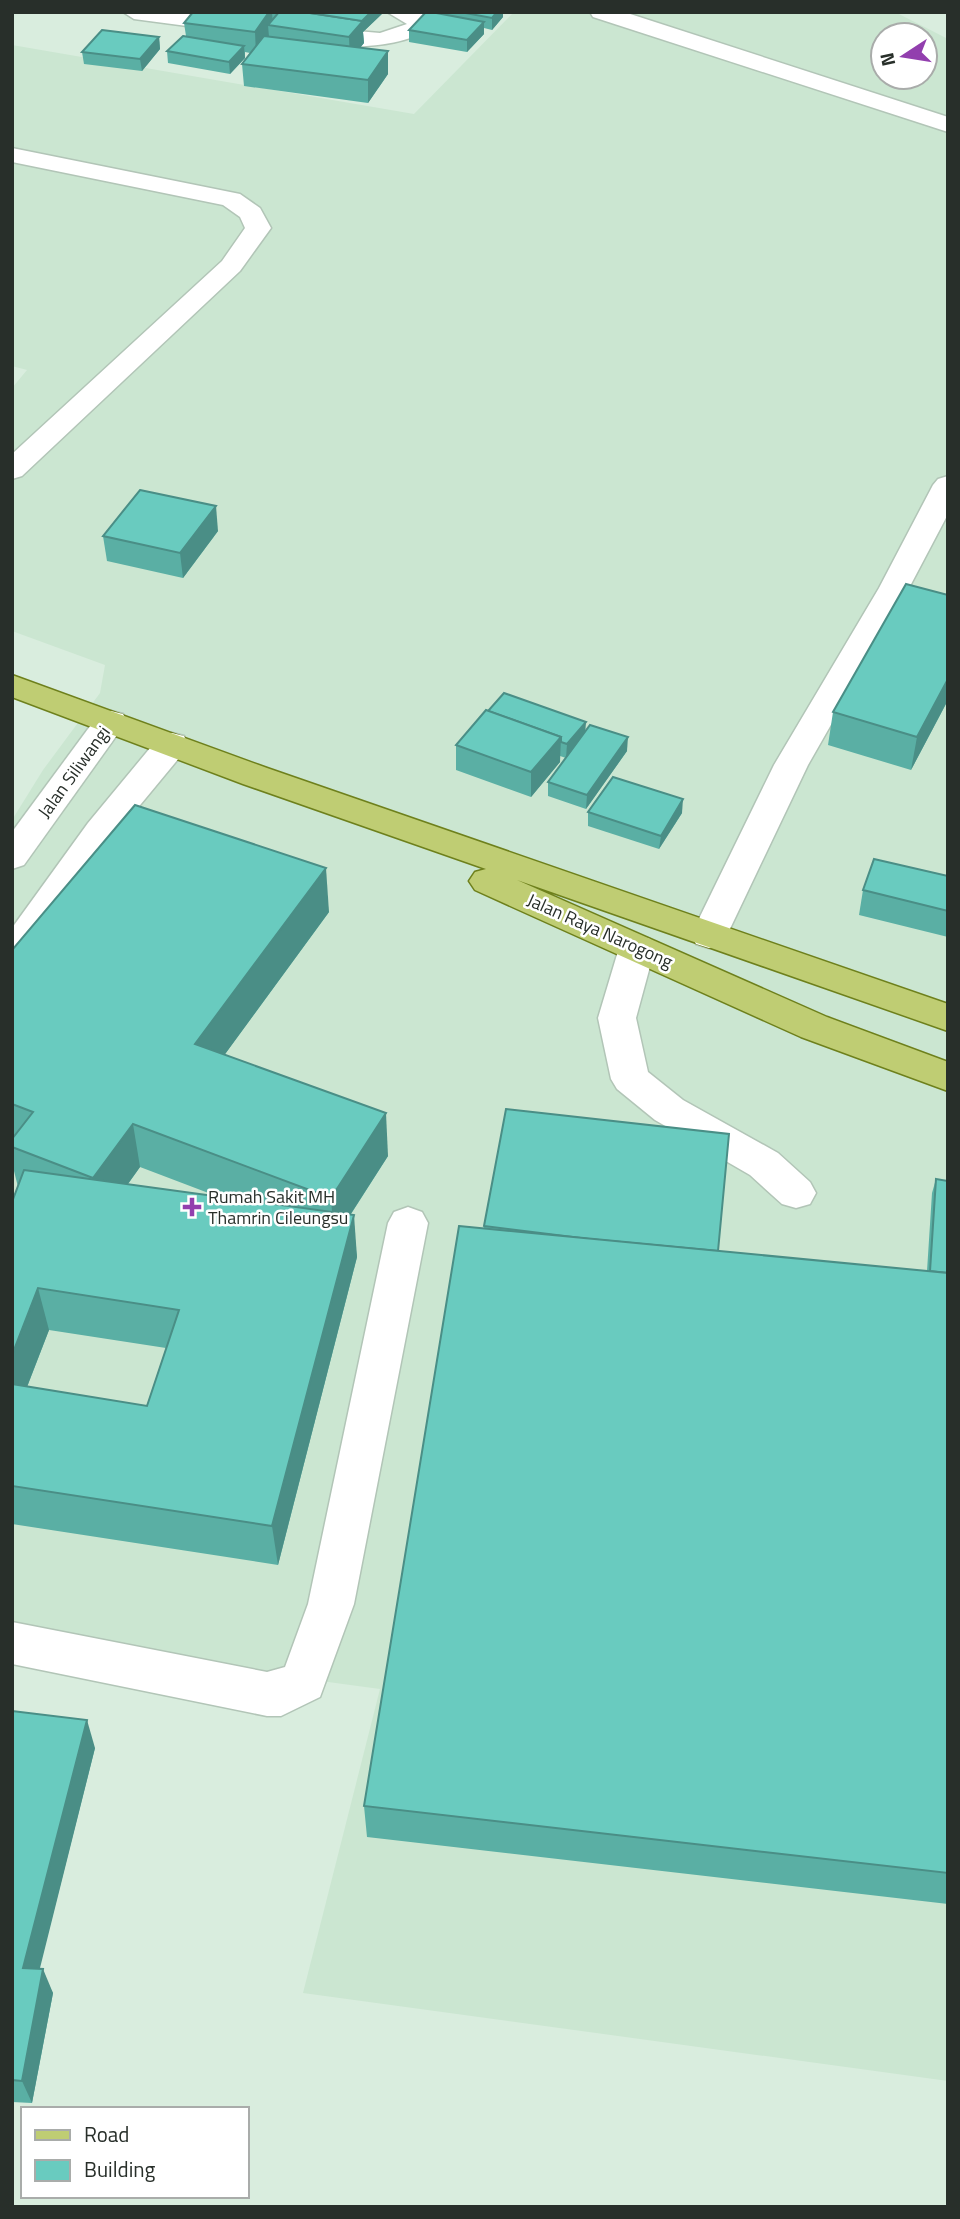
<svg xmlns="http://www.w3.org/2000/svg" width="960" height="2219" viewBox="0 0 960 2219" font-family="'Titillium Web',sans-serif">
	<style>
		.built { fill: #cbe6d1; fill-rule: evenodd }
		.lines { fill: none; stroke-linecap: round; stroke-linejoin: round }
		.minor-casing { stroke: #b2c5b7; stroke-width: 3 }
		.major-casing { stroke: #6e801c; stroke-width: 3 }
		.minor { fill: #fff; fill-rule: evenodd }
		.major { fill: #bfcd73; fill-rule: evenodd }
		.wall { fill: #5aafa4; fill-rule: evenodd }
		.shaded-wall { fill: #4a8e86 }
		.building { fill: #69cbbf; stroke: #4a8e86; stroke-width: 2 }
		.poi-dot { fill: #923fae; stroke: #fff; stroke-width: 2.5 }
		.labels { text-anchor: middle; stroke-width: 5; stroke-linejoin: round; paint-order: stroke }
		.street-label { font-size: 18px; fill: #282f2a; stroke: #fff }
		.poi-label { font-size: 18px; fill: #282f2a; stroke: #fff; text-anchor: start }
	</style>
	<rect width="100%" height="100%" fill="#d9edde"/>
	<path class="built" d="M514 12H895L948 39V2081L303 1993 380 1689 12 1639V820L43 770 100 693 105 665 12 631V388L27 370 12 366V45L414 114ZM883 35H925V77H883Z"/>
	<g class="lines">
		<defs>
			<g id="minor">
				<path d="M123 12C145 12 240 10 251 26L240 33 134 19Z"/>
				<path d="M387 12H424L430 26C414 49 313 54 299 34L310 27 380 33 407 24Z"/>
				<path d="M590 12H624L948 117V132L593 17Z"/>
				<path d="M12 148 240 194 260 208 271 228 240 271 22 476 12 479V454L222 261 245 228 240 217 223 205 12 162Z"/>
				<path d="M948 476V514L909 588 808 765 727 935 722 944 709 948 696 944 691 935 774 765 879 588 933 485 938 479Z"/>
				<path d="M111 711 123 714 127 721 24 865 12 869V832L99 714Z"/>
				<path d="M172 733 184 736 188 744 184 752 112 839 25 964 12 968V928L88 823 160 736Z"/>
				<path d="M637 935 650 939 655 948 636 1018 648 1072 683 1100 778 1153 810 1182 816 1193 810 1204 796 1208 782 1204 750 1175 655 1120 617 1089 611 1079 598 1018 619 948 624 939Z"/>
				<path d="M408 1207 422 1212 428 1223 354 1604 320 1697 281 1716H267L12 1664V1622L267 1672 285 1667 308 1604 388 1223 394 1212Z"/>
			</g>
			<path id="major" d="M12 675 267 768 948 1004V1031L517 880 827 1017 948 1062V1091L801 1037 475 890 469 881 475 872 486 869 243 784 12 697Z"/>
		</defs>
		<use href="#minor" class="minor-casing"/>
		<use href="#major" class="major-casing"/>
		<use href="#minor" class="minor"/>
		<use href="#major" class="major"/>
	</g>
	<g class="wall">
		<path d="M193 12H384L363 32 364 43 360 48 388 74 368 103 244 86 242 64 250 53 245 52V58L230 74 168 63 167 51 186 36 184 23Z"/>
		<path d="M437 12H503V17L492 30 484 28V34L467 52 409 42V30L437 13Z"/>
		<path d="M159 37 160 49 142 71 84 64 82 52Z"/>
		<path d="M218 531 183 578 107 561 103 536Z"/>
		<path d="M948 595V700L911 770 828 745 833 712Z"/>
		<path d="M585 732 627 751 586 809 548 796V782L566 758 560 756V762L531 797 456 770V745Z"/>
		<path d="M588 812 682 813 659 849 588 826Z"/>
		<path d="M948 876V937L859 915 863 890Z"/>
		<path d="M329 912 225 1054 388 1156 351 1214 357 1257 278 1565 12 1524V1202L18 1187 12 1163V950ZM140 1167 219 1197 128 1184ZM49 1330 166 1348 147 1406 27 1387Z"/>
		<path d="M936 1179 948 1181V1904L367 1837 364 1806 484 1226 718 1251 927 1271 932 1193Z"/>
		<path d="M12 1711 95 1748 39 1969 53 1993 32 2103 12 2102Z"/>
	</g>
	<g class="shaded-wall">
		<path d="M269 12H272L273 26 268 25 269 37 256 54 255 32Z"/>
		<path d="M371 12H384L363 32 364 43 350 60 349 37Z"/>
		<path d="M497 12H503V17L492 30V18Z"/>
		<path d="M484 22V34L467 52V40Z"/>
		<path d="M159 37 160 49 142 71 140 59Z"/>
		<path d="M244 46 245 58 230 74 229 62Z"/>
		<path d="M388 51V74L368 103V80Z"/>
		<path d="M216 506 218 531 183 578 180 553Z"/>
		<path d="M948 679V700L911 770 917 737Z"/>
		<path d="M586 722 585 736 566 758 567 744Z"/>
		<path d="M561 737 560 762 531 797V772Z"/>
		<path d="M628 737 627 751 586 809 587 795Z"/>
		<path d="M683 799 682 813 659 849 661 836Z"/>
		<path d="M326 868 329 912 201 1087 195 1044Z"/>
		<path d="M386 1113 388 1156 334 1240 331 1198Z"/>
		<path d="M133 1124 140 1167 102 1220 93 1178Z"/>
		<path d="M354 1215 357 1257 278 1565 272 1526Z"/>
		<path d="M38 1288 49 1330 13 1423 12 1420V1355Z"/>
		<path d="M87 1720 95 1748 34 1992 23 1968Z"/>
		<path d="M43 1969 53 1993 32 2103 22 2081Z"/>
	</g>
	<g class="building">
		<path d="M193 12H269L255 32 184 23Z"/>
		<path d="M279 12H303L363 21 349 37 268 25Z"/>
		<path d="M304 12H371L362 21Z"/>
		<path d="M426 12H431L484 22 467 40 409 30Z"/>
		<path d="M460 12H497L492 18Z"/>
		<path d="M102 30 159 37 140 59 82 52Z"/>
		<path d="M183 36 244 46 229 62 167 51Z"/>
		<path d="M264 36 388 51 368 80 242 64Z"/>
		<path d="M140 490 216 506 180 553 103 536Z"/>
		<path d="M906 584 948 595V679L917 737 833 712Z"/>
		<path d="M504 693 586 722 567 744 561 742V737L488 711Z"/>
		<path d="M486 710 561 737 531 772 456 745Z"/>
		<path d="M590 725 628 737 587 795 548 782Z"/>
		<path d="M613 777 683 799 661 836 588 812Z"/>
		<path d="M135 805 326 868 195 1044 386 1113 331 1198 133 1124 93 1178 12 1147V1139L33 1112 12 1104V950Z"/>
		<path d="M874 859 948 876V911L863 890Z"/>
		<path d="M506 1109 729 1134 718 1251 589 1239 484 1226Z"/>
		<path d="M24 1170 354 1215 272 1526 12 1486V1384L147 1406 179 1310 38 1288 12 1355V1202Z"/>
		<path d="M936 1179 948 1181V1273L930 1271Z"/>
		<path d="M459 1226 948 1273V1873L364 1806Z"/>
		<path d="M12 1711 87 1720 23 1968 43 1969 22 2081 12 2080Z"/>
	</g>
	<path class="poi-dot" d="M188.5 1196.5h7v7h7v7h-7v7h-7v-7h-7v-7h7z"/>
	<g class="labels">
		<g class="street-label">
			<text transform="translate(74 772) rotate(-54)" y="6">Jalan Siliwangi</text>
			<text transform="translate(600 931) rotate(24)" y="6">Jalan Raya Narogong</text>
		</g>
		<g class="poi-label">
			<text x="208" y="1203">Rumah Sakit MH<tspan x="208" dy="21">Thamrin Cileungsu</tspan></text>
		</g>
	</g>
	<rect width="960" height="2219" fill="none" stroke="#282f2a" stroke-width="28"/>
	<rect x="21" y="2107" width="228" height="91" fill="#ffffff" stroke="#a9acaa" stroke-width="2"/>
	<rect x="35" y="2130" width="35" height="10" fill="#bfcd73" stroke="#a9acaa" stroke-width="2"/>
	<text x="84" y="2142" font-size="21" fill="#282f2a">Road</text>
	<rect x="35" y="2160" width="35" height="21" fill="#69cbbf" stroke="#a9acaa" stroke-width="2"/>
	<text x="84" y="2177" font-size="21" fill="#282f2a">Building</text>
	<g transform="translate(904 56) rotate(258)"><circle r="33" fill="#ffffff" stroke="#a9acaa" stroke-width="2"/>
	<path d="M0-5L12 26L0 18L-12 26Z" fill="#923fae"/>
	<text y="-10" font-size="19" font-weight="bold" text-anchor="middle" fill="#282f2a">N</text>
	</g>
</svg>
